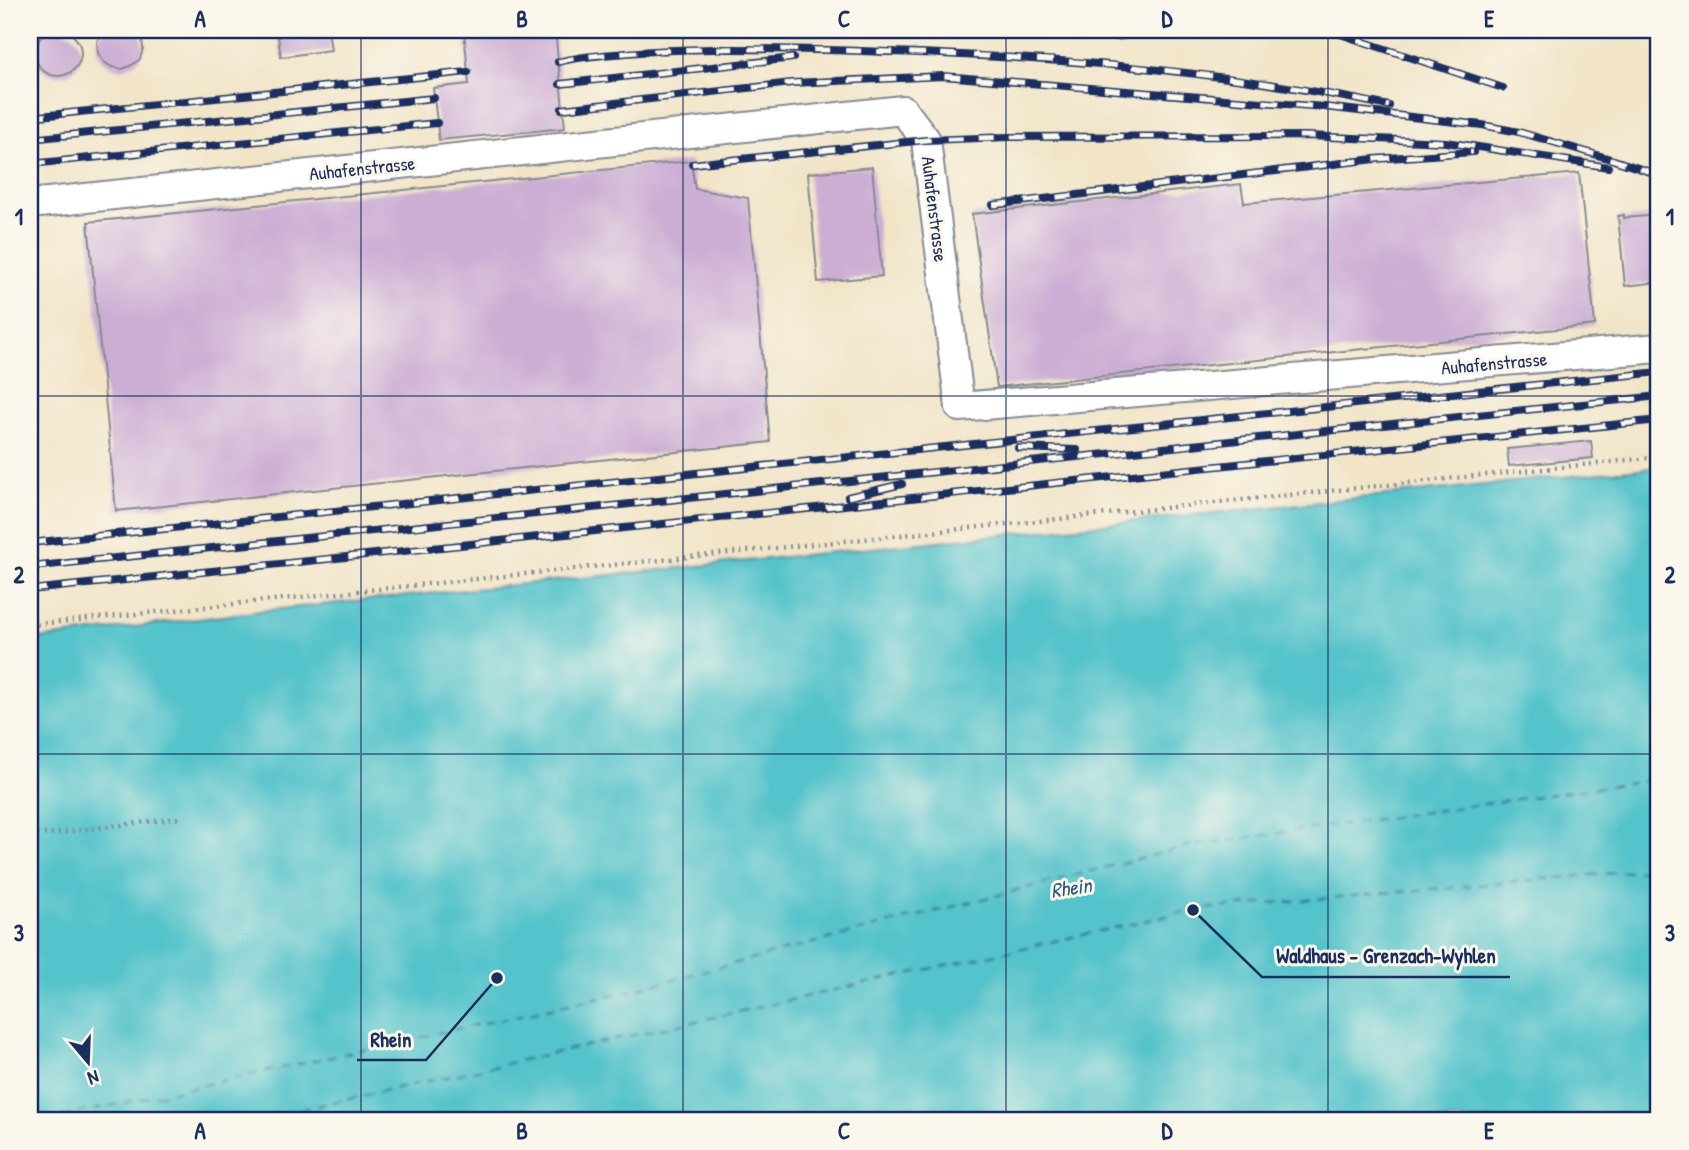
<svg xmlns="http://www.w3.org/2000/svg" width="1689" height="1150" viewBox="0 0 1689 1150" font-family="'Patrick Hand',sans-serif">
	<style>
		.water { fill: #55c3cb; stroke: #387994; stroke-width: 2 }
		.lines { fill: none; stroke-linecap: round; stroke-linejoin: round }
		.ferry { stroke: #2c5b7f; stroke-width: 2; stroke-dasharray: 9 7; stroke-linecap: butt }
		.building { fill: #ccaed4 }
		.street-casing { stroke: #868a92; stroke-width: 32 }
		.path { stroke: #868a92; stroke-width: 4.5; stroke-dasharray: 2 5; stroke-linecap: butt }
		.street { stroke: #fff; stroke-width: 28 }
		.rail-casing { stroke: #1b2f5e; stroke-width: 8 }
		.rail { stroke: #fbf7ec; stroke-width: 5; stroke-dasharray: 16; stroke-linecap: butt }
		.grid { fill: none; stroke: #1b2f5e; stroke-width: 2; stroke-opacity: 0.55 }
		.labels { text-anchor: middle; stroke-width: 6; stroke-linejoin: round; paint-order: stroke }
		.street-label { font-size: 19px; fill: #1b2f5e; stroke: #fbf7ec }
		.water-label { font-size: 21px; font-style: italic; fill: #2c5b7f; stroke: #fbf7ec }
		.leader { fill: none; stroke: #1b2f5e; stroke-width: 2.5 }
		.callout-dot { fill: #1b2f5e; stroke: #fbf7ec; stroke-width: 2.5 }
		.callout-label { font-size: 21px; text-anchor: middle; font-weight: bold; fill: #1b2f5e; stroke: #fbf7ec; stroke-width: 6; stroke-linejoin: round; paint-order: stroke }
		.neatline { fill: none; stroke: #1b2f5e; stroke-width: 2.5 }
		.grid-label { font-size: 23px; text-anchor: middle; font-weight: bold; fill: #1b2f5e }
	</style>
	<rect width="100%" height="100%" fill="#fbf7ec"/>
	<filter id="ink" filterUnits="userSpaceOnUse"><feTurbulence type="fractalNoise" baseFrequency=".0143" numOctaves="2"/><feDisplacementMap in="SourceGraphic" scale="14" xChannelSelector="R" yChannelSelector="G"/><feConvolveMatrix kernelMatrix="1 2 1 2 8 2 1 2 1" color-interpolation-filters="sRGB"/></filter>
	<filter id="wash" filterUnits="userSpaceOnUse"><feTurbulence type="fractalNoise" baseFrequency=".00686" numOctaves="4" result="noise"/><feDisplacementMap in="SourceGraphic" scale="28" xChannelSelector="R" yChannelSelector="G"/><feGaussianBlur stdDeviation="1.57" result="paint"/><feColorMatrix in="noise" values="0 0 0 0 0 0 0 0 0 0 0 0 0 0 0 0 0 1.4 0 .05"/><feComposite in="paint" operator="in"/></filter>
	<g filter="url(#wash)">
		<rect width="100%" height="100%" fill="#f1e4c7"/>
		<path class="water" d="M1659 467V1120H30V640L270 610Z"/>
		<g class="lines">
			<g class="ferry">
				<path d="M46 1120 624 992 1188 846 1659 779"/>
				<path d="M254 1120 1193 910 1659 869"/>
			</g>
		</g>
		<g id="blocks">
			<g class="building">
				<path d="M104 30H137L142 38 143 49 140 59 132 65 123 69 112 67 104 62 98 53 97 42 101 33Z"/>
				<path d="M277 30H328L331 50 281 57Z"/>
				<path d="M464 30H555L565 128 439 140 433 88 469 84Z"/>
				<path d="M1104 30H1135L1132 35 1125 39 1116 40 1108 36Z"/>
				<circle cx="58" cy="53" r="23"/>
				<path d="M691 161 695 189 748 198 770 442 116 511 88 222Z"/>
				<path d="M872 167 882 276 818 282 808 173Z"/>
				<path d="M1579 173 1595 325 997 387 972 214 1241 184 1244 203Z"/>
				<path d="M1624 215V218L1659 215V282L1625 286 1618 216Z"/>
				<path d="M1591 441 1593 458 1509 466 1507 449Z"/>
			</g>
		</g>
	</g>
	<g filter="url(#ink)">
		<use href="#blocks" fill-opacity="0" stroke="#868a92" stroke-width="2"/>
		<g class="lines">
			<defs>
				<path id="street" d="M30 204 903 110 926 140 960 407 1659 348"/>
			</defs>
			<use href="#street" class="street-casing"/>
			<g class="path">
				<path d="M30 625 1659 457"/>
				<path d="M30 836 180 818"/>
			</g>
			<use href="#street" class="street"/>
			<defs>
				<g id="rail">
					<path d="M1328 30 1503 88"/>
					<path d="M558 62C580 56 603 55 626 53 693 47 760 49 827 50 1015 55 1204 66 1389 106"/>
					<path d="M560 84 793 58"/>
					<path d="M562 109 792 83 943 76 1324 107 1482 125 1519 132 1614 160 1659 175"/>
					<path d="M30 117 468 72"/>
					<path d="M30 139 434 98"/>
					<path d="M30 164 437 123"/>
					<path d="M692 164 926 140 1008 137 1307 136 1446 142 1608 167"/>
					<path d="M993 205 1375 159 1473 152"/>
					<path d="M1018 448 1077 450"/>
					<path d="M848 497 902 484"/>
					<path d="M30 543 1659 372"/>
					<path d="M30 567 1659 396"/>
					<path d="M30 590 1659 420"/>
				</g>
			</defs>
			<use href="#rail" class="rail-casing"/>
			<use href="#rail" class="rail"/>
		</g>
	</g>
	<path class="grid" d="M361 30V1120M683 30V1120M1006 30V1120M1328 30V1120M30 396H1659M30 754H1659"/>
	<g class="labels">
		<g class="street-label">
			<text transform="translate(362 168) rotate(-6)" y="7">Auhafenstrasse</text>
			<text transform="translate(935 209) rotate(83)" y="7">Auhafenstrasse</text>
			<text transform="translate(1494 363) rotate(-5)" y="7">Auhafenstrasse</text>
		</g>
		<g class="water-label">
			<text transform="translate(1071 888) rotate(-9)" y="7">Rhein</text>
		</g>
	</g>
	<path class="leader" d="M1193 910L1262 977H1510M497 978L426 1060H357"/>
	<g class="callout-dot">
		<circle cx="1193" cy="910" r="7"/>
		<circle cx="497" cy="978" r="7"/>
	</g>
	<g class="callout-label">
		<text x="1386" y="963">Waldhaus - Grenzach-Wyhlen</text>
		<text x="391" y="1047">Rhein</text>
	</g>
	<rect width="1689" height="1150" fill="none" stroke="#fbf7ec" stroke-width="77"/>
	<g transform="translate(88 1062) rotate(161)" stroke="#fbf7ec" stroke-width="5" paint-order="stroke">
	<path d="M0-5L12 26L0 18L-12 26Z" fill="#1b2f5e"/>
	<text y="-10" font-size="19" font-weight="bold" text-anchor="middle" fill="#1b2f5e">N</text>
	</g>
	<rect x="38" y="38" width="1612" height="1074" class="neatline"/>
	<g class="grid-label">
		<text x="200" y="27">A</text>
		<text x="522" y="27">B</text>
		<text x="844" y="27">C</text>
		<text x="1167" y="27">D</text>
		<text x="1489" y="27">E</text>
		<text x="19" y="225">1</text>
		<text x="1670" y="225">1</text>
		<text x="19" y="583">2</text>
		<text x="1670" y="583">2</text>
		<text x="19" y="941">3</text>
		<text x="1670" y="941">3</text>
		<text x="200" y="1139">A</text>
		<text x="522" y="1139">B</text>
		<text x="844" y="1139">C</text>
		<text x="1167" y="1139">D</text>
		<text x="1489" y="1139">E</text>
	</g>
</svg>
